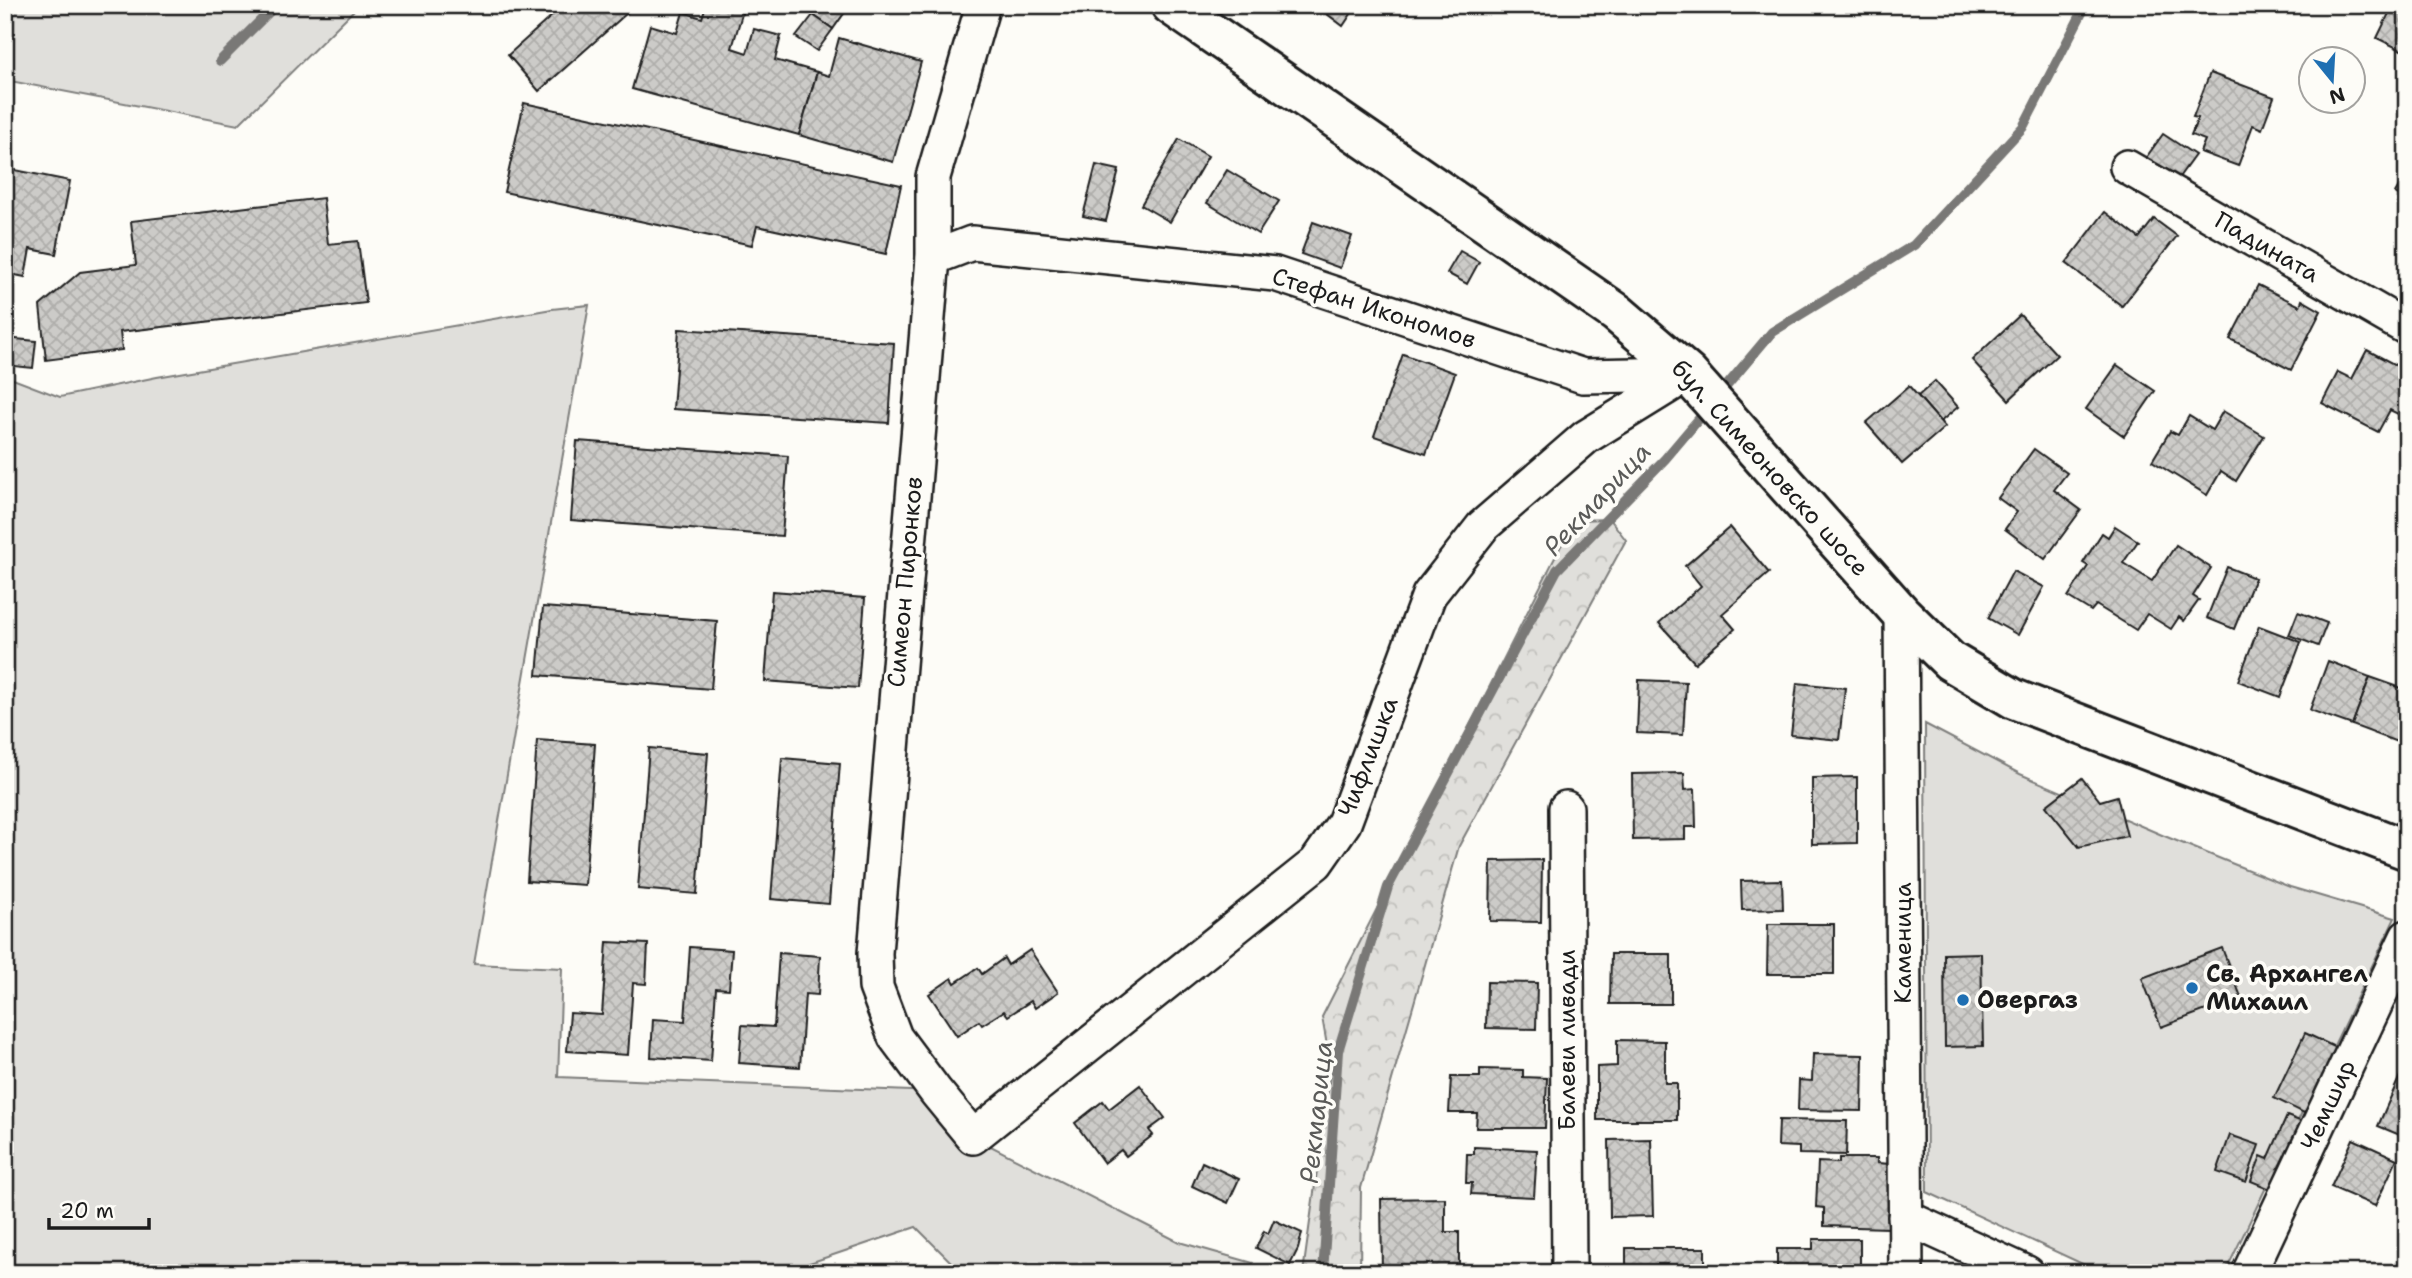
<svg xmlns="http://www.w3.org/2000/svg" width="2412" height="1278" viewBox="0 0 2412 1278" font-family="'Shantell Sans',sans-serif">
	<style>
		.green { fill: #e0dfdb; stroke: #7e7e7c; stroke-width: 2 }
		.forest { fill: url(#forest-crowns); stroke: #7e7e7c; stroke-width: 2 }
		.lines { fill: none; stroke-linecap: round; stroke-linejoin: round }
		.stream { stroke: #797876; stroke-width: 10 }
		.building { fill: url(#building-cross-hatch); stroke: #1c1c1c; stroke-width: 2 }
		.minor-casing { stroke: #1c1c1c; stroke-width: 38 }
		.tertiary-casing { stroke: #1c1c1c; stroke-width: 44 }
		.minor { stroke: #fdfcf7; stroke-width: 33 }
		.tertiary { stroke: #fdfcf7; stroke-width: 38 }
		.poi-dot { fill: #1f6fb2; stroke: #fdfcf7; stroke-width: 2.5 }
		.labels { text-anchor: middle; stroke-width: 7; stroke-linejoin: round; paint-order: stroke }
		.street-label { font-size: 24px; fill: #1c1c1c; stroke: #fdfcf7 }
		.poi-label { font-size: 24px; font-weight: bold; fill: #1c1c1c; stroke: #fdfcf7; text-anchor: start }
		.water-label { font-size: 26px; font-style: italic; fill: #5a5a58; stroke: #fdfcf7 }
	</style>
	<defs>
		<pattern id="forest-crowns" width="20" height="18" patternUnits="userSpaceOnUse" patternTransform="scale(1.75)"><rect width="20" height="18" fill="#e0dfdb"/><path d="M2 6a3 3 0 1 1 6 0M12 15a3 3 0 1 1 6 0" fill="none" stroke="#c0bfbb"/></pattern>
		<pattern id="building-cross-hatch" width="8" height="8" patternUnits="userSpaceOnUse" patternTransform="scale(1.75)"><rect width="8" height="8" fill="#cccbc8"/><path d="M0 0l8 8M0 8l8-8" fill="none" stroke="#afaeab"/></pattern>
	</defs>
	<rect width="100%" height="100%" fill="#fdfcf7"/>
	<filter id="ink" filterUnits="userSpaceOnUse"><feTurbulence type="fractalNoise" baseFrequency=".0143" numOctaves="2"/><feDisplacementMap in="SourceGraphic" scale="14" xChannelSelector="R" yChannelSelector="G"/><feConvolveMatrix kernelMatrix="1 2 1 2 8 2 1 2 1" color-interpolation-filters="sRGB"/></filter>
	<g filter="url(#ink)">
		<g class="green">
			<path d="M5 5H359L238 125 5 80Z"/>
			<path d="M589 305 474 964 562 968 558 1077 936 1092 973 1137 1179 1242 1253 1263 1251 1273H962L916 1227 780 1273H5V376L60 397 157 377 552 309Z"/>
			<path d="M1925 724 2020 774 2162 835 2290 887 2395 918 2225 1273H2102L1927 1192Z"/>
		</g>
		<path class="forest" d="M1610 519 1626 540 1459 846 1361 1188 1360 1273H1303L1331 1068 1322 1017 1574 520Z"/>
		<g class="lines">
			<g class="stream">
				<path d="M220 61 276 5"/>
				<path d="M1719 395 1772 332 1914 245 2023 127 2086 5"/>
				<path d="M1323 1273 1338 1051 1388 887 1557 570 1665 459 1709 407"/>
			</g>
		</g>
		<g class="building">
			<path d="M564 5H636L539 91 508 55Z"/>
			<path d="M706 5 744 7 732 48 747 53 754 29 781 36 775 60 817 72 799 135 632 89 650 25 677 33 683 12 702 18Z"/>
			<path d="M799 5H850L833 29Z"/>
			<path d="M1315 5H1357L1343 26Z"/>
			<path d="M2393 5H2407V53L2377 38Z"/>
			<path d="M813 15 833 29 817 51 796 37Z"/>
			<path d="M839 38 921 62 893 162 799 135 817 72 829 76Z"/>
			<path d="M2210 73 2274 97 2262 129 2253 125 2238 166 2200 152 2205 140 2191 135 2198 118 2193 117Z"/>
			<path d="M524 103 901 185 886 254 757 226 752 245 504 192Z"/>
			<path d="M2163 134 2195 155 2177 180 2145 159Z"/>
			<path d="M1179 139 1208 156 1170 222 1141 205Z"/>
			<path d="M1096 165 1119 170 1106 221 1083 216Z"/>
			<path d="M5 168 70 181 56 254 30 249 25 277 5 273Z"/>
			<path d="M1227 170 1279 201 1258 234 1207 203Z"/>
			<path d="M2407 172V200L2395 193Z"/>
			<path d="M323 198 328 244 358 241 366 303 120 332 122 350 46 360 40 306 80 272 136 265 131 221Z"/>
			<path d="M2105 212 2139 238 2154 219 2177 236 2122 306 2066 263Z"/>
			<path d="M1313 222 1352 236 1340 268 1301 254Z"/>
			<path d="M1460 251 1479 262 1467 284 1447 273Z"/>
			<path d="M2258 285 2300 306 2302 300 2321 311 2291 370 2230 339Z"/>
			<path d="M2020 315 2057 355 2009 400 1972 360Z"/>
			<path d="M679 329 894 343 889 423 673 409Z"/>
			<path d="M5 338 36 341 33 368 5 365Z"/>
			<path d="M2367 350 2407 371V407L2402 416 2390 410 2378 432 2322 403 2338 372 2352 379Z"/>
			<path d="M1403 354 1455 373 1426 454 1374 436Z"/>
			<path d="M2117 365 2155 391 2124 436 2086 409Z"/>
			<path d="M1935 381 1958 407 1940 422 1918 396Z"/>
			<path d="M1909 386 1945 427 1902 464 1866 423Z"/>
			<path d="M2223 411 2264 436 2236 481 2221 471 2207 495 2152 461 2170 431 2178 435 2189 416 2212 430Z"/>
			<path d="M577 441 788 456 782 536 571 520Z"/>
			<path d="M2034 449 2067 473 2054 490 2081 510 2045 559 2005 529 2017 512 1998 498Z"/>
			<path d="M2115 526 2138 541 2123 563 2152 581 2176 545 2211 568 2193 596 2199 600 2184 621 2179 617 2171 629 2147 614 2136 630 2096 605 2091 611 2068 597 2088 566 2083 563 2102 533 2108 537Z"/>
			<path d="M1730 527 1769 573 1722 614 1735 629 1695 663 1659 623 1701 586 1685 566Z"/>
			<path d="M2227 567 2255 578 2234 629 2207 618Z"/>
			<path d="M2013 571 2044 587 2018 635 1988 618Z"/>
			<path d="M772 591 865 598 858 688 765 681Z"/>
			<path d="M543 607 717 621 711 689 537 675Z"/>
			<path d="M2298 612 2327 623 2318 646 2289 635Z"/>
			<path d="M2259 626 2301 642 2280 697 2238 681Z"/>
			<path d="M2328 661 2370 677 2352 725 2310 710Z"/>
			<path d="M2370 677 2407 690V716L2397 742 2352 725Z"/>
			<path d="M1639 680 1686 682 1683 735 1637 733Z"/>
			<path d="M1797 683 1845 688 1839 740 1791 735Z"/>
			<path d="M537 740 595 744 585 885 527 881Z"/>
			<path d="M649 748 708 753 697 894 638 889Z"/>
			<path d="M782 758 840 763 829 904 771 899Z"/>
			<path d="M1684 773 1685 790 1695 789 1696 827H1685V839L1633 840 1632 774Z"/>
			<path d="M1857 777V843L1812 844V778Z"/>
			<path d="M2082 778 2100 801 2117 796 2127 836 2079 847 2046 806Z"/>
			<path d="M1542 860 1541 922 1490 921 1491 861Z"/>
			<path d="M1782 880 1783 909 1742 910 1741 881Z"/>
			<path d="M1768 924H1834V974H1767Z"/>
			<path d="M607 942 648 944 646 984 633 983 628 1055 567 1051 570 1013 602 1015Z"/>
			<path d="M690 947 732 950 729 989 716 988 711 1061 651 1057 653 1019 685 1021Z"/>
			<path d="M2222 948 2241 997 2161 1027 2142 978Z"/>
			<path d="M1030 950 1058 992 1035 1008 1031 1001 1008 1016 1004 1011 982 1025 979 1021 957 1036 929 994 952 978 955 983 978 968 982 974 1004 958 1008 965Z"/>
			<path d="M779 953 820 956 818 995 805 994 800 1067 739 1063 742 1025 774 1027Z"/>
			<path d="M1981 953 1983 1046 1945 1047 1944 954Z"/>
			<path d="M1611 954H1671V1004H1610Z"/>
			<path d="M1487 982 1537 983 1536 1029 1486 1028Z"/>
			<path d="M2305 1033 2341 1050 2310 1116 2274 1098Z"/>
			<path d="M1617 1040 1665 1041V1083H1677V1120H1597V1067L1617 1066Z"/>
			<path d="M1813 1054 1863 1055 1862 1111 1798 1110 1799 1080 1812 1081Z"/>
			<path d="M2407 1060V1138L2378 1126Z"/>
			<path d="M1480 1069 1523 1070V1077L1547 1078 1545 1128H1476L1477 1113H1449L1451 1077H1480Z"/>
			<path d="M1140 1085 1165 1118 1149 1130 1153 1135 1126 1156 1121 1150 1104 1163 1075 1123 1103 1101 1109 1109Z"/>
			<path d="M2287 1116 2305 1123 2273 1190 2251 1181 2261 1156 2268 1159Z"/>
			<path d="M1779 1120 1847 1121 1846 1155 1799 1154V1147L1778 1146Z"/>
			<path d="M2230 1135 2259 1145 2246 1182 2217 1172Z"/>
			<path d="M1651 1139 1653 1216 1610 1217 1609 1140Z"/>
			<path d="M2353 1139 2397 1159 2375 1206 2331 1187Z"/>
			<path d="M1474 1147 1537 1150 1534 1197 1471 1194 1472 1183H1466L1467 1154H1474Z"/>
			<path d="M1839 1158H1877V1163L1890 1164 1888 1228 1824 1226V1208L1816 1207 1818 1162 1839 1163Z"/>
			<path d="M1202 1162 1239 1179 1228 1203 1192 1186Z"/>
			<path d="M1445 1198V1232H1459V1271L1382 1272 1381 1199Z"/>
			<path d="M1274 1220 1302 1233 1298 1249 1290 1265 1256 1248 1264 1231 1268 1234Z"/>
			<path d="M1813 1239H1860V1273H1771H1777V1249H1813Z"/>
			<rect x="1626" y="1248" width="79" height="25"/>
		</g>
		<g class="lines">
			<defs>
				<g id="minor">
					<path d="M983 5 933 177V258L875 953 876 987 895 1037 936 1092 973 1137 1316 863 1344 823 1429 595 1483 526 1586 437 1688 374"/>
					<path d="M2127 167 2407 328"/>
					<path d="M933 258 972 243 1275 274 1583 376 1686 374"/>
					<path d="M1901 613 1906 1273"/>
					<path d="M1566 808 1569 1273"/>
					<path d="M1905 1217 2027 1273"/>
					<path d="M2249 1273 2407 937"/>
				</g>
				<path id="tertiary" d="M1171 5 1617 313 1688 374 1901 613 1950 661 2014 699 2407 850"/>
			</defs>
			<use href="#minor" class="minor-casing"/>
			<use href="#tertiary" class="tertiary-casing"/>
			<use href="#minor" class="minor"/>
			<use href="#tertiary" class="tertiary"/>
		</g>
	</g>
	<g class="poi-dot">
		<circle cx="2192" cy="988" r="7"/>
		<circle cx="1963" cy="1000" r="7"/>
	</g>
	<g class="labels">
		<g class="street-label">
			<text transform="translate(2267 247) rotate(30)" y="8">Падината</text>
			<text transform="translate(1374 308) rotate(18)" y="8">Стефан Икономов</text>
			<text transform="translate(1770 468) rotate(48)" y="8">бул. Симеоновско шосе</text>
			<text transform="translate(905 582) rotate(-85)" y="8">Симеон Пиронков</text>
			<text transform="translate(1368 757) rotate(-69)" y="8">Чифлишка</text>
			<text transform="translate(1903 943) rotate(-90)" y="8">Каменица</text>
			<text transform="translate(1567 1040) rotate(-90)" y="8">Балеви ливади</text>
			<text transform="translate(2328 1105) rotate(-65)" y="8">Чемшир</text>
		</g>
		<g class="poi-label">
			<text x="2206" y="982">Св. Архангел<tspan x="2206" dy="28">Михаил</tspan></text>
			<text x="1977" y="1008">Овергаз</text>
		</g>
		<g class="water-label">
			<text transform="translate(1597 499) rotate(-47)" y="9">Рекмарица</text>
			<text transform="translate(1316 1112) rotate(-84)" y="9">Рекмарица</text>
		</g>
	</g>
	<rect width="2412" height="1278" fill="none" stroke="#fdfcf7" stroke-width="28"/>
	<rect x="14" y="14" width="2384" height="1250" fill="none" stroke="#1c1c1c" stroke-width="2.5" filter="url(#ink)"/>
	<g transform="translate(2332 80) rotate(162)"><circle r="33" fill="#fdfcf7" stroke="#a3a29f" stroke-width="2"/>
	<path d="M0-5L12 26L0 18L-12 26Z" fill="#1f6fb2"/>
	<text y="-10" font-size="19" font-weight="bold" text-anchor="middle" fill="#1c1c1c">N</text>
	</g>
	<path d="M49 1218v10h100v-10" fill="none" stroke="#1c1c1c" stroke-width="3.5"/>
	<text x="60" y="1218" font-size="21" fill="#1c1c1c" stroke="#fdfcf7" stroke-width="5" paint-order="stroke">20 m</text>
</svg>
